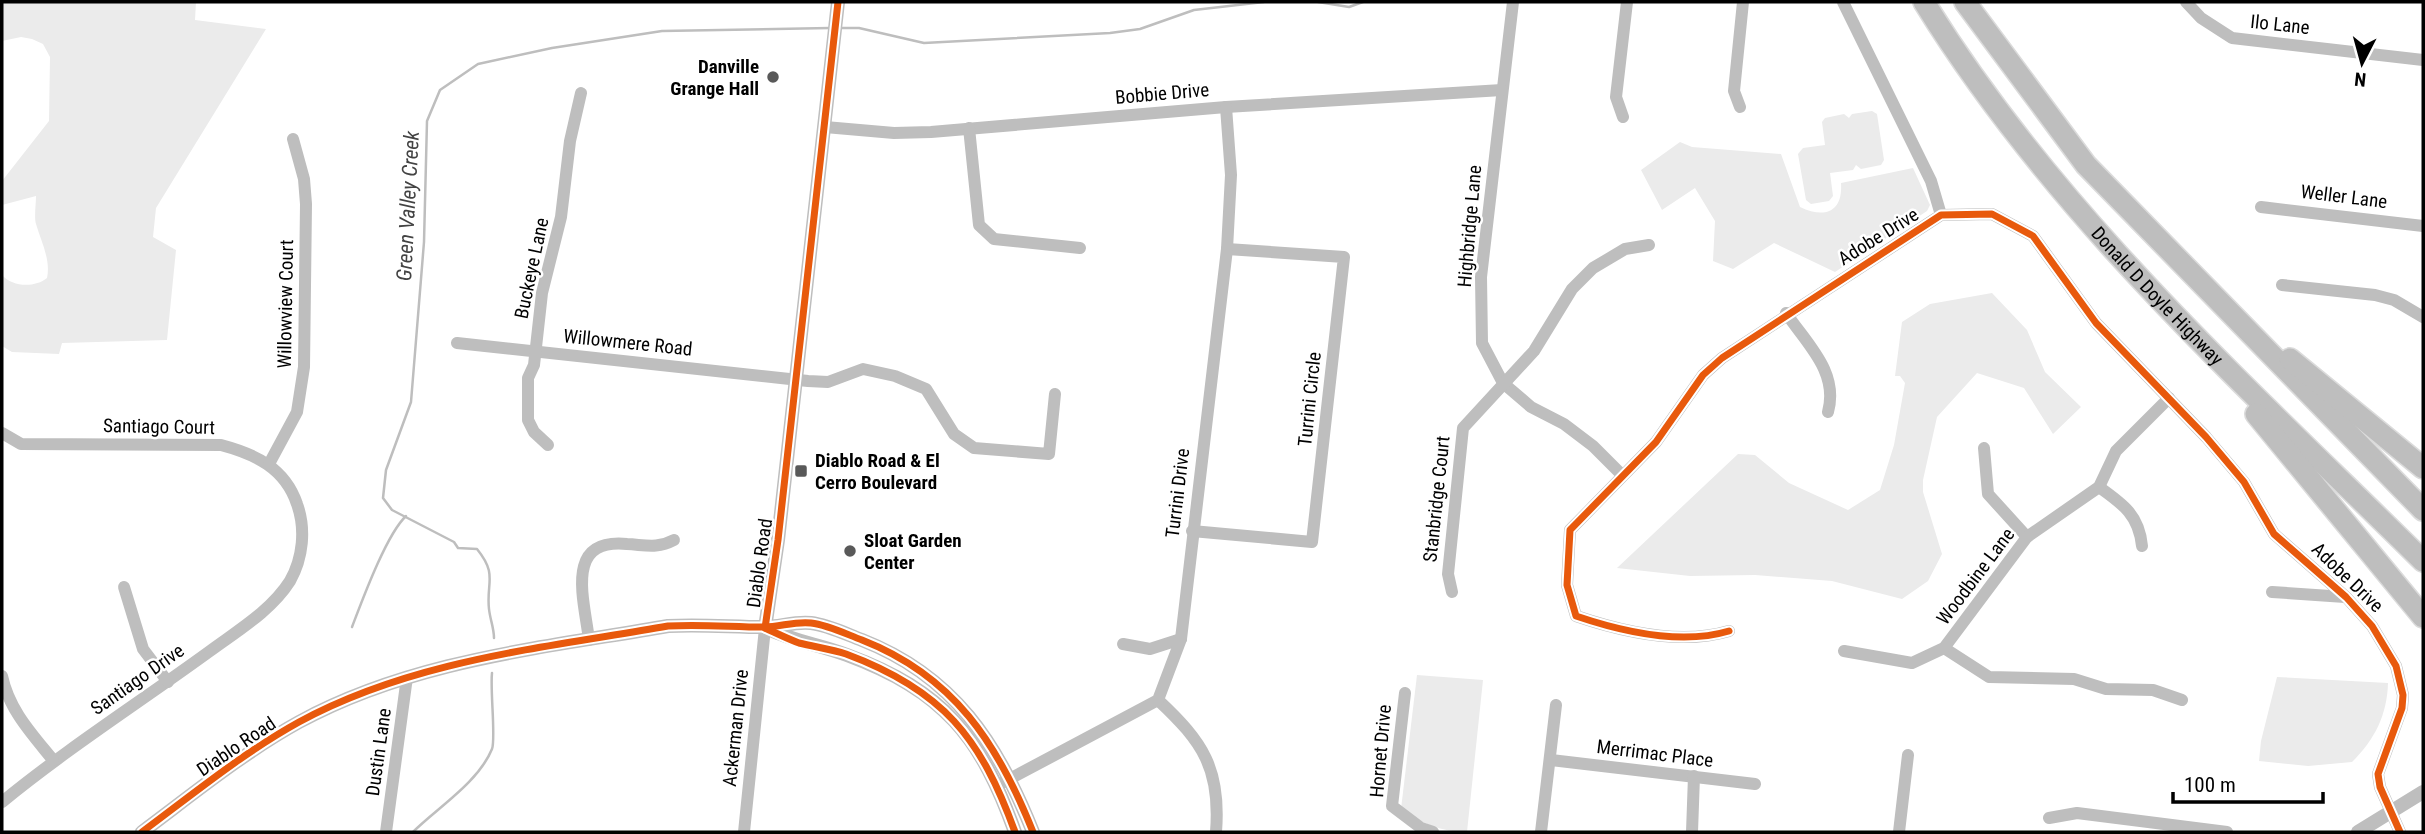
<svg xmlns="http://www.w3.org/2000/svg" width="2425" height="834" viewBox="0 0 2425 834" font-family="'Roboto Condensed',sans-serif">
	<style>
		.green { fill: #ebebeb }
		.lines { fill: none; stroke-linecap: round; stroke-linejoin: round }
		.stream { stroke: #bebebe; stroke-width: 2.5 }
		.motorway-casing { stroke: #dbdbdb; stroke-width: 24 }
		.minor { stroke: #bebebe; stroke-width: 12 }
		.tertiary { stroke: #bebebe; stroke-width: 14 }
		.motorway { stroke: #bebebe; stroke-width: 21 }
		.cycleway-casing { stroke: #fff; stroke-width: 11 }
		.cycleway { stroke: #e8590c; stroke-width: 7 }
		.poi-dot { fill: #595959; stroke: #fff; stroke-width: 2.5 }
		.labels { text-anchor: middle; stroke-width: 5; stroke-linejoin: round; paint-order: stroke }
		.street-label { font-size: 19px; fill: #000; stroke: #fff }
		.poi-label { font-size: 19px; font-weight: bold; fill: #000; stroke: #fff; text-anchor: start }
		.water-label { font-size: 21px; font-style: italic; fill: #434343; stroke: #fff }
	</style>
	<rect width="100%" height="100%" fill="#fff"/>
	<g class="green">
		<path d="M2 2H196L195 20 266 29 156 208 153 237 176 250 167 340 62 343 59 354 12 352 2 346V275C12 287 35 288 47 278 51 260 41 241 36 224 34 217 36 204 36 196L2 205V181L49 121 50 57 43 44 32 39 21 37 2 41Z"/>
		<path d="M1872 111 1877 114 1884 160 1881 165 1861 169 1856 165 1853 170 1830 173 1833 196 1829 201 1811 204 1806 200 1798 154 1803 148 1825 145 1822 122 1825 118 1844 114 1849 118 1852 114Z"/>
		<path d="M1680 142 1692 147 1781 154 1800 207C1825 219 1843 212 1841 183L1913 168 1930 205 1927 211 1835 272 1774 243 1733 269 1713 261 1715 221 1695 188 1662 210 1641 170Z"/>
		<path d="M1992 293 2027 330 2045 372 2081 407 2053 434 2024 388 1977 373 1937 417 1923 480V492L1942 554 1928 581 1902 599 1832 581 1755 575 1690 576 1617 568 1738 454 1755 455 1789 483 1848 510 1880 490 1894 445 1905 383 1900 376H1895L1902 322 1930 304Z"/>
		<path d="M1417 675 1483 680 1467 832C1442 832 1420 823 1401 809Z"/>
		<path d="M2277 677 2388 683C2387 715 2375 739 2352 762L2308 766 2259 761 2261 741Z"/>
	</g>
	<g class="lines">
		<g class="stream">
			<path d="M1318 2 1349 7 1363 2"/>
			<path d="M840 28H859L924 43 1110 33 1140 29 1194 10 1264 2"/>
			<path d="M352 627C362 601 386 535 406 516"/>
			<path d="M494 638C494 628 490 619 489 609 486 582 498 575 477 549L458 548 454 542 392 510 383 498 386 470 411 402 424 242 427 121 440 90 478 64 552 48 662 31 830 28"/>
			<path d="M413 832C437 808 478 783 492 749 496 739 490 690 492 673"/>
		</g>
		<defs>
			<g id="motorway">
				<path id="s1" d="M1924 2C2056 216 2245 385 2423 561"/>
				<path d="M1965 2 2086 165 2423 510"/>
				<path d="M2290 359 2423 468"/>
				<path d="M2256 414 2423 617"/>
			</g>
		</defs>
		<use href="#motorway" class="motorway-casing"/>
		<g class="minor">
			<path d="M1513 2 1481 277 1482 343 1503 383 1531 407 1564 424 1593 446 1622 475"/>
			<path d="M1843 2 1931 181 1941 215"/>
			<path d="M2186 2 2201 18 2232 38 2423 60"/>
			<path d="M1740 107 1734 91 1743 2"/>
			<path d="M1623 117 1616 97 1627 2"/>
			<path d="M825 127 894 133 931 132 1226 107 1502 90"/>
			<path d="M969 128 979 225 994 239 1080 248"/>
			<path d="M2261 207 2423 226"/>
			<path d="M2282 285 2375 295 2394 300 2423 317"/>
			<path d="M1786 313C1807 344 1839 372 1828 412"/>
			<path d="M457 343 808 381 828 382 863 369 895 376 926 389 954 434 974 448 1049 454 1055 394"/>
			<path d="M2 433 21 444 221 445C255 454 285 468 297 504 306 529 303 558 290 581 271 611 237 631 210 651 140 702 68 748 2 802"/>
			<path d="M548 445 534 432 528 420V378L534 365 542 293 561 217 570 141 581 93"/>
			<path d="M1984 448 1988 494 2027 537"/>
			<path d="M269 464 297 412 304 367 306 204 304 179 293 139"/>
			<path d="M2099 487C2123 504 2139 515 2142 546"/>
			<path d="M1192 531 1312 542 1344 257 1227 249"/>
			<path d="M124 587 143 649 168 682"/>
			<path d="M1452 592 1448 574 1463 428 1534 351 1572 289 1593 268 1625 249 1649 245"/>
			<path d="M2272 592 2345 597"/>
			<path d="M1729 631C1682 645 1623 632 1576 616L1567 585 1570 530 1656 442 1703 375 1722 358 1941 215 1992 214 2033 236 2096 323 2206 437 2244 482 2274 534 2346 597 2372 626 2396 666 2403 695 2402 708 2378 774 2380 787 2400 832"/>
			<path d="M589 640C584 598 564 538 627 544 646 545 657 549 674 540"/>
			<path d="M1123 644 1150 649 1181 639"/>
			<path d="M1944 648 1989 677 2074 679 2106 689 2153 690 2182 700"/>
			<path d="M1844 651 1912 663 1944 648 2027 537 2099 487 2116 451 2169 398"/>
			<path d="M2 676C9 710 32 734 53 760"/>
			<path d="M1405 693 1392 806 1421 828 1433 832"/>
			<path d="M1158 700C1203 742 1221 769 1216 832"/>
			<path d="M1551 760 1755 784"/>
			<path d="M1002 783 1158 700 1181 639 1227 249 1231 175 1226 107"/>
			<path d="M2049 818 2077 813 2227 832"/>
			<path d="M386 832 407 677"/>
			<path d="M744 832 765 628"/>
			<path d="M1541 832 1556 705"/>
			<path d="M1692 832 1694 776"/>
			<path d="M1899 832 1908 755"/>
		</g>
		<g class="tertiary">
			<path d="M765 628 778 540 838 2"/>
			<path d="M766 628C795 642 818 644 847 655 944 691 981 737 1015 832"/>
			<path d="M142 832C193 794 243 753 299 722 413 660 543 648 668 626 701 624 732 627 764 627 780 627 795 621 811 623 828 625 846 634 862 640 954 676 998 744 1033 832"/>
			<path d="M2358 832 2423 792"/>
		</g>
		<use href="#motorway" class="motorway"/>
		<defs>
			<g id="cycleway">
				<path d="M765 628 778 540 838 2"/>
				<path d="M765 628C776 633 788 639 799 643 815 647 831 649 846 654 943 690 981 738 1015 832"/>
				<path d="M1729 631C1682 645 1623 632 1576 616L1567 585 1570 530 1656 442 1703 375 1722 358 1941 215 1992 214 2033 236 2096 323 2206 437 2244 482 2274 534 2346 597 2372 626 2396 666 2403 695 2402 708 2378 774 2380 787 2400 832"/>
				<path d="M142 832C193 794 243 753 299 722 413 660 543 648 668 626 701 624 732 627 764 627 780 627 795 621 811 623 828 625 846 634 862 640 954 676 998 744 1033 832"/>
			</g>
		</defs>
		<use href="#cycleway" class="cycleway-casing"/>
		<use href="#cycleway" class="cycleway"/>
	</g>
	<g class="poi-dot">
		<circle cx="773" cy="77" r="7"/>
		<rect x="794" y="464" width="14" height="14" rx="3.5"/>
		<circle cx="850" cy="551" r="7"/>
	</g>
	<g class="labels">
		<g class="street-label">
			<text transform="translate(2280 24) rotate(6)" y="7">Ilo Lane</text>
			<text transform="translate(1162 93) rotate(-5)" y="7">Bobbie Drive</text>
			<text transform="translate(2344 196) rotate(7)" y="7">Weller Lane</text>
			<text transform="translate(1469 226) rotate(-85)" y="7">Highbridge Lane</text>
			<text transform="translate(1878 236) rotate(-32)" y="7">Adobe Drive</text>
			<text transform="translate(531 268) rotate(-78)" y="7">Buckeye Lane</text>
			<text dy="7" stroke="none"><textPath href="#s1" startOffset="376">Donald D Doyle Highway</textPath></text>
			<text transform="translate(285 304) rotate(-89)" y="7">Willowview Court</text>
			<text transform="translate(628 342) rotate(6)" y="7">Willowmere Road</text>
			<text transform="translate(1309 399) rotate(-84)" y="7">Turrini Circle</text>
			<text transform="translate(159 426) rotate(1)" y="7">Santiago Court</text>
			<text transform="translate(1177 493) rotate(-83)" y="7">Turrini Drive</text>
			<text transform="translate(1436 499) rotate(-84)" y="7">Stanbridge Court</text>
			<text transform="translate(759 563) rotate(-82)" y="7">Diablo Road</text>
			<text transform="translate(1975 576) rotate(-53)" y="7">Woodbine Lane</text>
			<text transform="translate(2348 577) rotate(44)" y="7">Adobe Drive</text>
			<text transform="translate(137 679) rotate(-35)" y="7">Santiago Drive</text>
			<text transform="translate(735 728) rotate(-84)" y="7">Ackerman Drive</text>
			<text transform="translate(236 746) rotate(-34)" y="7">Diablo Road</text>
			<text transform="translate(1380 751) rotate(-85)" y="7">Hornet Drive</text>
			<text transform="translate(378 752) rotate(-82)" y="7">Dustin Lane</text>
			<text transform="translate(1655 753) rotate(7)" y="7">Merrimac Place</text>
		</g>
		<g class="poi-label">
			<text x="759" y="73" text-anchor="end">Danville<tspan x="759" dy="22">Grange Hall</tspan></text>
			<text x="815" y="467">Diablo Road &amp; El<tspan x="815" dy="22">Cerro Boulevard</tspan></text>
			<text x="864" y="547">Sloat Garden<tspan x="864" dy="22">Center</tspan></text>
		</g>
		<g class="water-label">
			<text transform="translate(408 206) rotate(-87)" y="7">Green Valley Creek</text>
		</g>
	</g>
	<rect width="2425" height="834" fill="none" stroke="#000000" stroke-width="7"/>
	<g transform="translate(2362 63) rotate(186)" stroke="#ffffff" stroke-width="5" paint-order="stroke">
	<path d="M0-5L12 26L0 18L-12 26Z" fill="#000000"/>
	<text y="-10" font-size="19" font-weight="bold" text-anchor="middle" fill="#000000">N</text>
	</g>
	<path d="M2173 792v10h150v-10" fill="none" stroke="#000000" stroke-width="3.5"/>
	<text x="2184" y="792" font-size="21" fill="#000000" stroke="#ffffff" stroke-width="5" paint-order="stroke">100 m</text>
</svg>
